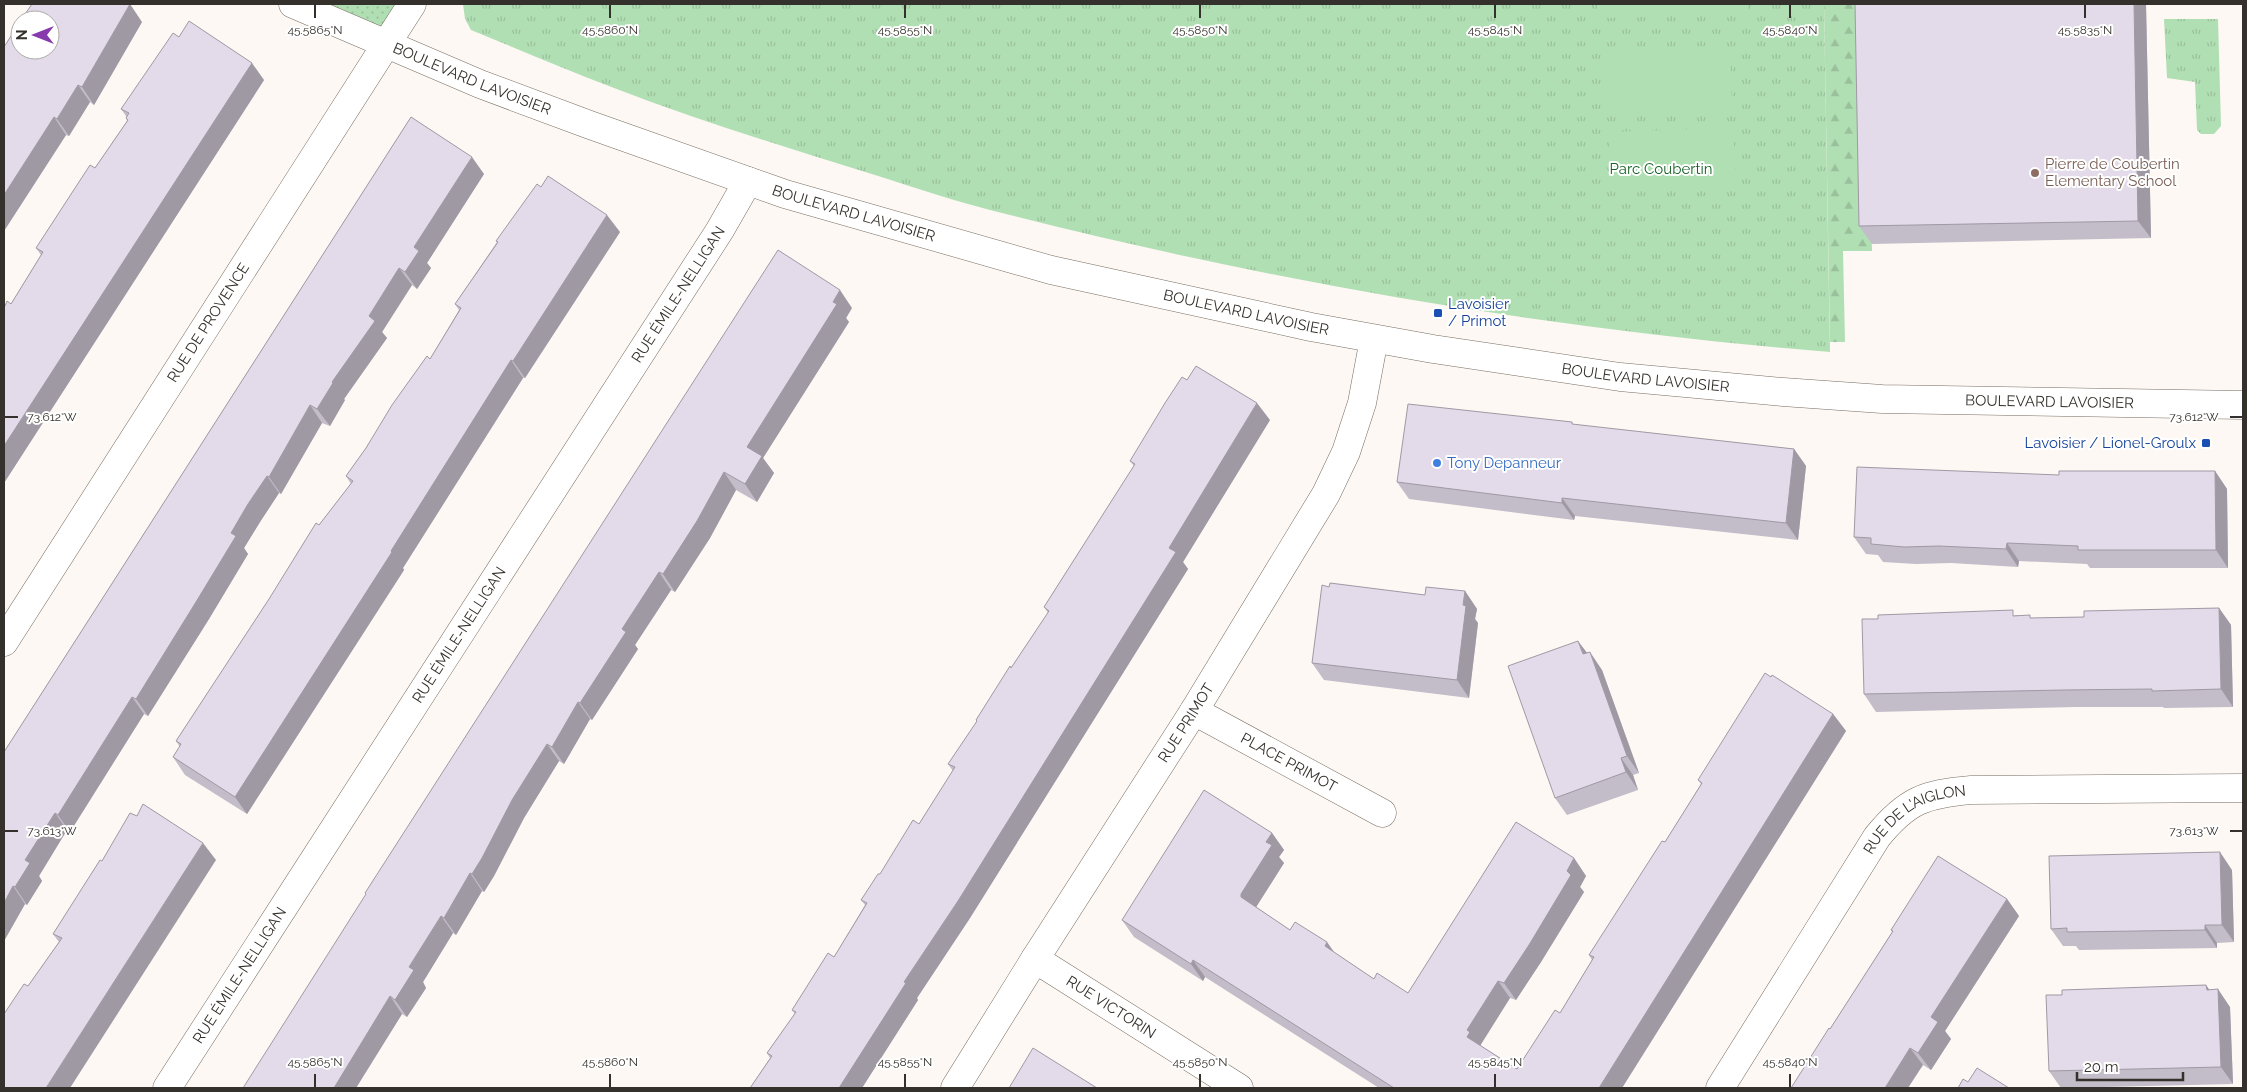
<svg xmlns="http://www.w3.org/2000/svg" width="2247" height="1092" viewBox="0 0 2247 1092" font-family="Raleway,sans-serif">
	<style>
		.grass { fill: url(#grass-dots) }
		.forest { fill: url(#forest-firs) }
		.park { fill: url(#park-tufts) }
		.pitch { fill: #b1dfb4 }
		.lines { fill: none; stroke-linecap: round; stroke-linejoin: round }
		.street-casing { stroke: #796e62; stroke-width: 29 }
		.secondary-casing { stroke: #796e62; stroke-width: 29 }
		.street { stroke: #fff; stroke-width: 28 }
		.secondary { stroke: #fff; stroke-width: 28 }
		.wall { fill: #c3bcc9 }
		.shaded-wall { fill: #9f99a4 }
		.building { fill: #e3dbea; stroke: #9f99a4 }
		.ticks { fill: none; stroke: #34302b; stroke-width: 2 }
		.education-dot { fill: #8d6e63; stroke: #fff; stroke-width: 2 }
		.transit-dot { fill: #1a4fb4; stroke: #fff; stroke-width: 2 }
		.shop-dot { fill: #3f7fe0; stroke: #fff; stroke-width: 2 }
		.labels { text-anchor: middle; stroke-width: 4; stroke-linejoin: round; paint-order: stroke }
		.street-label { font-size: 15px; fill: #34302b; stroke: #fff }
		.education-label { font-size: 15px; fill: #785e54; stroke: #fff; text-anchor: start }
		.park-label { font-size: 15px; fill: #1a6328; stroke: #fff }
		.transit-label { font-size: 15px; fill: #164399; stroke: #fff; text-anchor: start }
		.shop-label { font-size: 15px; fill: #366cbe; stroke: #fff; text-anchor: start }
		.ticks-label { font-size: 12px; text-anchor: middle; fill: #34302b; stroke: #fff; stroke-width: 4; stroke-linejoin: round; paint-order: stroke }
	</style>
	<defs>
		<pattern id="grass-dots" width="8" height="8" patternUnits="userSpaceOnUse" patternTransform="scale(1.25)"><rect width="8" height="8" fill="#b1dfb4"/><path d="M2 2h.1M6 6h.1" fill="none" stroke="#99c09b" stroke-width="1.8" stroke-linecap="round"/></pattern>
		<pattern id="forest-firs" width="22" height="20" patternUnits="userSpaceOnUse" patternTransform="scale(1.25)"><rect width="22" height="20" fill="#b1dfb4"/><path d="M5 1l3.5 6h-7zM16 11l3.5 6h-7z" fill="#99c09b"/></pattern>
		<pattern id="park-tufts" width="24" height="20" patternUnits="userSpaceOnUse" patternTransform="scale(1.25)"><rect width="24" height="20" fill="#b1dfb4"/><path d="M3 7l-1-3M5 7V3M7 7l1-3M15 17l-1-3M17 17v-4M19 17l1-3" fill="none" stroke="#99c09b"/></pattern>
	</defs>
	<rect width="100%" height="100%" fill="#fdf8f3"/>
	<path class="grass" d="M328 4H412L386 44 320 16Z"/>
	<path class="forest" d="M1824 4H1867L1872 251H1843L1845 342H1830Z"/>
	<g class="park">
		<path d="M463 4H1824L1830 352C1546 329 1266 281 990 210 951 200 913 187 875 175 788 148 700 121 614 88 566 70 518 49 471 30L465 19Z"/>
		<path d="M2164 19H2218L2221 126 2214 134H2201L2197 130 2195 82 2167 78Z"/>
	</g>
	<g class="pitch">
		<path d="M1597 4H1748L1749 14 1597 18Z"/>
		<path d="M1730 50 1732 109 1607 113 1605 54Z"/>
		<path d="M1733 128 1736 187 1611 191 1609 132Z"/>
	</g>
	<g class="lines">
		<defs>
			<g id="street">
				<path id="s1" d="M4 642 412 4"/>
				<path id="s2" d="M1194 711 1382 813"/>
				<path id="s3" d="M1035 959 1239 1088"/>
				<path id="s4" d="M167 1088 720 230 748 181"/>
				<path id="s5" d="M955 1088 1035 959 1194 711 1326 494 1346 452 1362 403 1374 339"/>
				<path id="s6" d="M1720 1088 1877 837C1907 800 1925 794 1971 790L2243 788"/>
			</g>
			<g id="secondary">
				<path id="s7" d="M293 4 480 84 590 125 785 194 1051 270 1311 327 1433 349 1620 377 1783 392 1882 399 2243 405"/>
			</g>
		</defs>
		<use href="#street" class="street-casing"/>
		<use href="#secondary" class="secondary-casing"/>
		<use href="#street" class="street"/>
		<use href="#secondary" class="secondary"/>
	</g>
	<g class="wall">
		<path d="M1855 4H2146L2151 238 1872 244 1859 226Z"/>
		<path d="M142 22 94 105 90 102 69 136 66 135 4 231V47Z"/>
		<path d="M179 37 264 80 4 483V306H5L11 304 41 255 36 248 95 168 127 121 126 118V116L121 109Z"/>
		<path d="M411 117 484 174 427 263 431 268 417 289 412 285 382 332 387 338 344 399 345 400 330 426 322 423 281 494 279 493 260 522 244 548 248 554 209 619 148 716 144 714 70 832 67 830 39 876 42 881 27 905 25 904 4 941V752Z"/>
		<path d="M620 232 525 378H523L403 568 404 570 247 814 185 775 173 757 180 747 176 741 319 525 351 484 346 476 430 359 459 310 455 304 497 242 496 241Z"/>
		<path d="M852 308 846 318 849 322 763 458 774 473 757 502 736 490 710 538 675 592 671 590 635 645 638 649 592 720 590 719 564 764 559 761 524 818 494 876 484 892 482 891 456 935 453 933 423 982 426 988 407 1017 402 1014 356 1088H243Z"/>
		<path d="M1270 420 1183 562 1188 569 970 918 917 998 918 1000 862 1088H750L770 1058 767 1053 795 1014 792 1010 834 957 865 905 861 900 880 874 919 824 953 771 948 764 977 722 976 720 1048 613 1044 607 1134 466 1130 461Z"/>
		<path d="M1572 422 1573 425 1794 449 1806 466 1798 540 1575 516 1574 520 1409 499 1397 482Z"/>
		<path d="M2215 471 2227 489 2228 568H2090L2087 564 2019 561 2018 567 1951 563 1916 564 1883 562 1878 555 1866 554 1854 537 2059 475Z"/>
		<path d="M1329 587 1425 595 1465 591 1477 609 1475 619 1478 623 1469 698 1324 680 1312 663Z"/>
		<path d="M2219 608 2231 625 2233 707 2164 708 2163 707H2075L1876 712 1864 694 2016 615 2032 618 2084 617Z"/>
		<path d="M1587 653 1602 670 1639 773 1633 775 1638 790 1567 815 1555 798Z"/>
		<path d="M1833 714 1846 731 1622 1088H1379L1205 977 1203 981 1134 937 1122 920 1272 833 1284 850 1279 857 1284 863 1256 907 1290 930 1335 953 1374 979 1408 993 1574 858 1586 876 1580 887 1584 892 1541 962 1516 1000 1510 998 1480 1045 1517 1069 1560 1013 1592 960 1589 955 1665 842 1701 784 1698 780Z"/>
		<path d="M216 860 28 986 59 942 53 934 102 861Z"/>
		<path d="M2232 870 2234 942 2217 943V948L2079 950 2076 946H2063L2051 929Z"/>
		<path d="M2007 899 2019 916 1945 1031 1951 1039 1931 1070 1923 1065 1830 1029 1892 932 1891 930Z"/>
		<path d="M2206 985 2209 990 2230 1007 2233 1084 2061 1088 2049 1071 2062 995Z"/>
	</g>
	<g class="shaded-wall">
		<path d="M130 4 142 22 94 105 82 87Z"/>
		<path d="M2134 4H2146L2151 238 2138 221Z"/>
		<path d="M252 63 264 80 4 483V446Z"/>
		<path d="M78 85 90 102 69 136 57 119Z"/>
		<path d="M54 117 66 135 4 231V195Z"/>
		<path d="M472 157 484 174 427 263 431 268 417 289 405 272 414 247Z"/>
		<path d="M607 215 620 232 525 378 513 361Z"/>
		<path d="M399 268 412 285 382 332 387 338 344 399 345 400 330 426 317 409 369 316Z"/>
		<path d="M840 290 852 308 846 318 849 322 763 458 774 473 757 502 745 484 747 447Z"/>
		<path d="M511 360 523 378 403 568 404 570 247 814 235 797Z"/>
		<path d="M1257 403 1270 420 1183 562 1188 569 970 918 917 998 918 1000 862 1088H839Z"/>
		<path d="M310 405 322 423 281 494 269 477Z"/>
		<path d="M1794 449 1806 466 1798 540 1786 523Z"/>
		<path d="M2215 471 2227 489 2228 568 2216 550Z"/>
		<path d="M724 472 736 490 710 538 675 592 663 574Z"/>
		<path d="M267 476 279 493 260 522 244 548 248 554 209 619 148 716 136 699 231 533 248 504Z"/>
		<path d="M1562 498 1575 516 1574 520 1562 503Z"/>
		<path d="M2007 543 2019 561 2018 567 2006 549Z"/>
		<path d="M659 572 671 590 635 645 638 649 592 720 580 703 622 629Z"/>
		<path d="M1465 591 1477 609 1475 619 1478 623 1469 698 1457 680Z"/>
		<path d="M2219 608 2231 625 2233 707 2221 689Z"/>
		<path d="M1578 641 1591 658 1583 654Z"/>
		<path d="M1590 652 1602 670 1639 773 1627 756Z"/>
		<path d="M132 697 144 714 70 832 58 815Z"/>
		<path d="M578 702 590 719 564 764 552 747Z"/>
		<path d="M1833 714 1846 731 1622 1088H1599Z"/>
		<path d="M547 744 559 761 524 818 494 876 484 892 472 874 512 800Z"/>
		<path d="M1621 758 1633 775 1638 790 1626 772Z"/>
		<path d="M55 813 67 830 39 876 42 881 27 905 15 887 25 860Z"/>
		<path d="M1272 833 1284 850 1279 857 1284 863 1253 912 1241 897V894L1266 842Z"/>
		<path d="M203 843 216 860 70 1088H46Z"/>
		<path d="M2220 852 2232 870 2234 942 2222 925Z"/>
		<path d="M1574 858 1586 876 1580 887 1584 892 1541 962 1516 1000 1504 983Z"/>
		<path d="M470 873 482 891 456 935 444 918Z"/>
		<path d="M13 886 25 904 4 941V903Z"/>
		<path d="M2007 899 2019 916 1945 1031 1951 1039 1931 1070 1918 1053 1931 1017Z"/>
		<path d="M441 916 453 933 423 982 426 988 407 1017 395 1000 409 967Z"/>
		<path d="M2205 925 2217 943V948L2205 930Z"/>
		<path d="M1327 942 1339 959 1325 946Z"/>
		<path d="M1193 960 1205 977 1203 981 1191 964Z"/>
		<path d="M1498 981 1510 998 1480 1046 1467 1037V1030Z"/>
		<path d="M2206 985 2218 1002V989L2230 1007 2233 1084 2221 1067Z"/>
		<path d="M390 996 402 1014 356 1088H334Z"/>
		<path d="M1910 1048 1923 1065 1908 1088H1885Z"/>
	</g>
	<g class="building">
		<path d="M32 4H130L82 87 78 85 57 119 54 117 4 195V47L20 22V50H50V20H21Z"/>
		<path d="M1855 4H2134L2138 221 1859 226Z"/>
		<path d="M189 21 252 63 4 446V306H5L7 301 11 304 43 252 36 248 90 165 95 168 128 120 126 118 129 113 121 109 173 33 179 37Z"/>
		<path d="M411 117 472 157 414 247 419 251 405 272 399 268 369 316 375 321 332 382 333 383 317 409 310 405 269 477 267 476 248 504 231 533 236 536 196 602 136 699 132 697 58 815 55 813 25 860 30 863 15 887 13 886 4 903V752Z"/>
		<path d="M548 176 607 215 513 361 511 360 391 551 392 552 235 797 173 757 181 744 176 741 269 599 316 523 319 525 353 481 346 476 366 448 392 405 427 356 430 359 461 308 455 304 498 242 496 241 537 184 541 187Z"/>
		<path d="M778 250 840 290 833 302 837 304 747 447 762 456 745 484 724 472 697 521 663 574 659 572 622 629 626 632 580 703 578 702 552 747 547 744 512 800 482 858 472 874 470 873 444 918 441 916 409 967 414 970 395 1000 390 996 334 1088H243L366 894 365 893Z"/>
		<path d="M1196 366 1257 403 1169 548 1176 552 958 901 904 982 906 983 839 1088H750L772 1056 767 1053 796 1012 792 1010 828 953 834 957 867 903 861 900 878 874H880L913 820 919 824 955 767 948 764 977 721 976 720 1010 666 1011 668 1049 611 1044 607 1135 464 1130 461 1165 403 1182 377 1187 380Z"/>
		<path d="M1408 404 1572 422V424L1794 449 1786 523 1562 498V503L1397 482Z"/>
		<path d="M1857 467 2059 475V471H2215L2216 550H2078V546L2007 543 2006 549 1939 546 1904 547 1871 544V538L1854 537Z"/>
		<path d="M1330 583 1425 595 1426 587 1465 591 1463 605 1466 606 1457 680 1312 663 1322 585 1329 587Z"/>
		<path d="M2219 608 2221 689 2152 691V689L2063 690 1864 694 1862 619H1878V615L2013 610V616L2030 615V618L2084 617V611Z"/>
		<path d="M1578 641 1583 654 1590 652 1627 756 1621 758 1626 772 1555 798 1508 666Z"/>
		<path d="M1765 673 1771 677 1772 675 1833 714 1599 1088H1394L1193 960 1191 964 1122 920 1204 790 1272 833 1266 842 1272 845 1241 894V897L1290 930 1295 922 1327 942 1325 946 1374 979 1377 973 1408 993 1516 822 1574 858 1567 871 1571 875 1529 945 1504 983 1498 981 1467 1030 1470 1032 1467 1037 1517 1069 1555 1010 1560 1013 1594 957 1589 955 1662 841 1665 842 1702 783 1698 780Z"/>
		<path d="M143 804 203 843 46 1088H4V1014L24 984 28 986 62 938 53 934 100 860 102 861 130 813 137 816Z"/>
		<path d="M2220 852 2222 925H2205V930L2067 932V928L2051 929 2049 856Z"/>
		<path d="M1938 856 2007 899 1931 1017 1938 1022 1918 1053 1910 1048 1885 1088H1791L1829 1028 1830 1029 1893 931 1891 930Z"/>
		<path d="M2206 985 2207 990 2218 989 2221 1067 2049 1071 2046 995H2062V990Z"/>
		<path d="M1033 1048 1097 1088H1009Z"/>
		<path d="M1977 1068 2009 1088H1958L1963 1079 1968 1082Z"/>
	</g>
	<path class="ticks" d="M315 5V18M610 5V18M905 5V18M1200 5V18M1495 5V18M1790 5V18M2085 5V18M5 417H18M2230 417H2242M5 831H18M2230 831H2242M315 1074V1087M610 1074V1087M905 1074V1087M1200 1074V1087M1495 1074V1087M1790 1074V1087"/>
	<circle class="education-dot" cx="2035" cy="173" r="5"/>
	<g class="transit-dot">
		<rect x="1433" y="308" width="10" height="10" rx="2.5"/>
		<rect x="2201" y="438" width="10" height="10" rx="2.5"/>
	</g>
	<circle class="shop-dot" cx="1437" cy="463" r="5"/>
	<g class="labels">
		<g class="street-label">
			<text dy="5" stroke="none"><textPath href="#s7" startOffset="194">BOULEVARD LAVOISIER</textPath></text>
			<text dy="5" stroke="none"><textPath href="#s7" startOffset="599">BOULEVARD LAVOISIER</textPath></text>
			<text dy="5" stroke="none"><textPath href="#s4" startOffset="944">RUE ÉMILE-NELLIGAN</textPath></text>
			<text dy="5" stroke="none"><textPath href="#s7" startOffset="1004">BOULEVARD LAVOISIER</textPath></text>
			<text dy="5" stroke="none"><textPath href="#s1" startOffset="379">RUE DE PROVENCE</textPath></text>
			<text dy="5" stroke="none"><textPath href="#s7" startOffset="1409">BOULEVARD LAVOISIER</textPath></text>
			<text dy="5" stroke="none"><textPath href="#s7" startOffset="1814">BOULEVARD LAVOISIER</textPath></text>
			<text dy="5" stroke="none"><textPath href="#s4" startOffset="539">RUE ÉMILE-NELLIGAN</textPath></text>
			<text dy="5" stroke="none"><textPath href="#s5" startOffset="432">RUE PRIMOT</textPath></text>
			<text dy="5" stroke="none"><textPath href="#s2" startOffset="108">PLACE PRIMOT</textPath></text>
			<text dy="5" stroke="none"><textPath href="#s6" startOffset="339">RUE DE L'AIGLON</textPath></text>
			<text dy="5" stroke="none"><textPath href="#s4" startOffset="134">RUE ÉMILE-NELLIGAN</textPath></text>
			<text dy="5" stroke="none"><textPath href="#s3" startOffset="90">RUE VICTORIN</textPath></text>
		</g>
		<g class="education-label">
			<text x="2045" y="169">Pierre de Coubertin<tspan x="2045" dy="17">Elementary School</tspan></text>
		</g>
		<g class="park-label">
			<text x="1661" y="174">Parc Coubertin</text>
		</g>
		<g class="transit-label">
			<text x="1448" y="309">Lavoisier<tspan x="1448" dy="17">/ Primot</tspan></text>
			<text x="2196" y="448" text-anchor="end">Lavoisier / Lionel-Groulx</text>
		</g>
		<g class="shop-label">
			<text x="1447" y="468">Tony Depanneur</text>
		</g>
	</g>
	<g class="ticks-label">
		<text x="315" y="34">45.5865°N</text>
		<text x="610" y="34">45.5860°N</text>
		<text x="905" y="34">45.5855°N</text>
		<text x="1200" y="34">45.5850°N</text>
		<text x="1495" y="34">45.5845°N</text>
		<text x="1790" y="34">45.5840°N</text>
		<text x="2085" y="34">45.5835°N</text>
		<text x="2194" y="421">73.612°W</text>
		<text x="52" y="421">73.612°W</text>
		<text x="2194" y="835">73.613°W</text>
		<text x="52" y="835">73.613°W</text>
		<text x="315" y="1066">45.5865°N</text>
		<text x="610" y="1066">45.5860°N</text>
		<text x="905" y="1066">45.5855°N</text>
		<text x="1200" y="1066">45.5850°N</text>
		<text x="1495" y="1066">45.5845°N</text>
		<text x="1790" y="1066">45.5840°N</text>
	</g>
	<rect width="2247" height="1092" fill="none" stroke="#34302b" stroke-width="10"/>
	<g transform="translate(35 35) rotate(270)"><circle r="24" fill="#ffffff" stroke="#aeacaa"/>
	<path d="M0-4L9 19L0 12L-9 19Z" fill="#863aac"/>
	<text y="-8" font-size="14" font-weight="bold" text-anchor="middle" fill="#34302b">N</text>
	</g>
	<path d="M2077 1072v8h106v-8" fill="none" stroke="#34302b" stroke-width="2.5"/>
	<text x="2084" y="1072" font-size="15" fill="#34302b" stroke="#ffffff" stroke-width="4" paint-order="stroke">20 m</text>
</svg>
